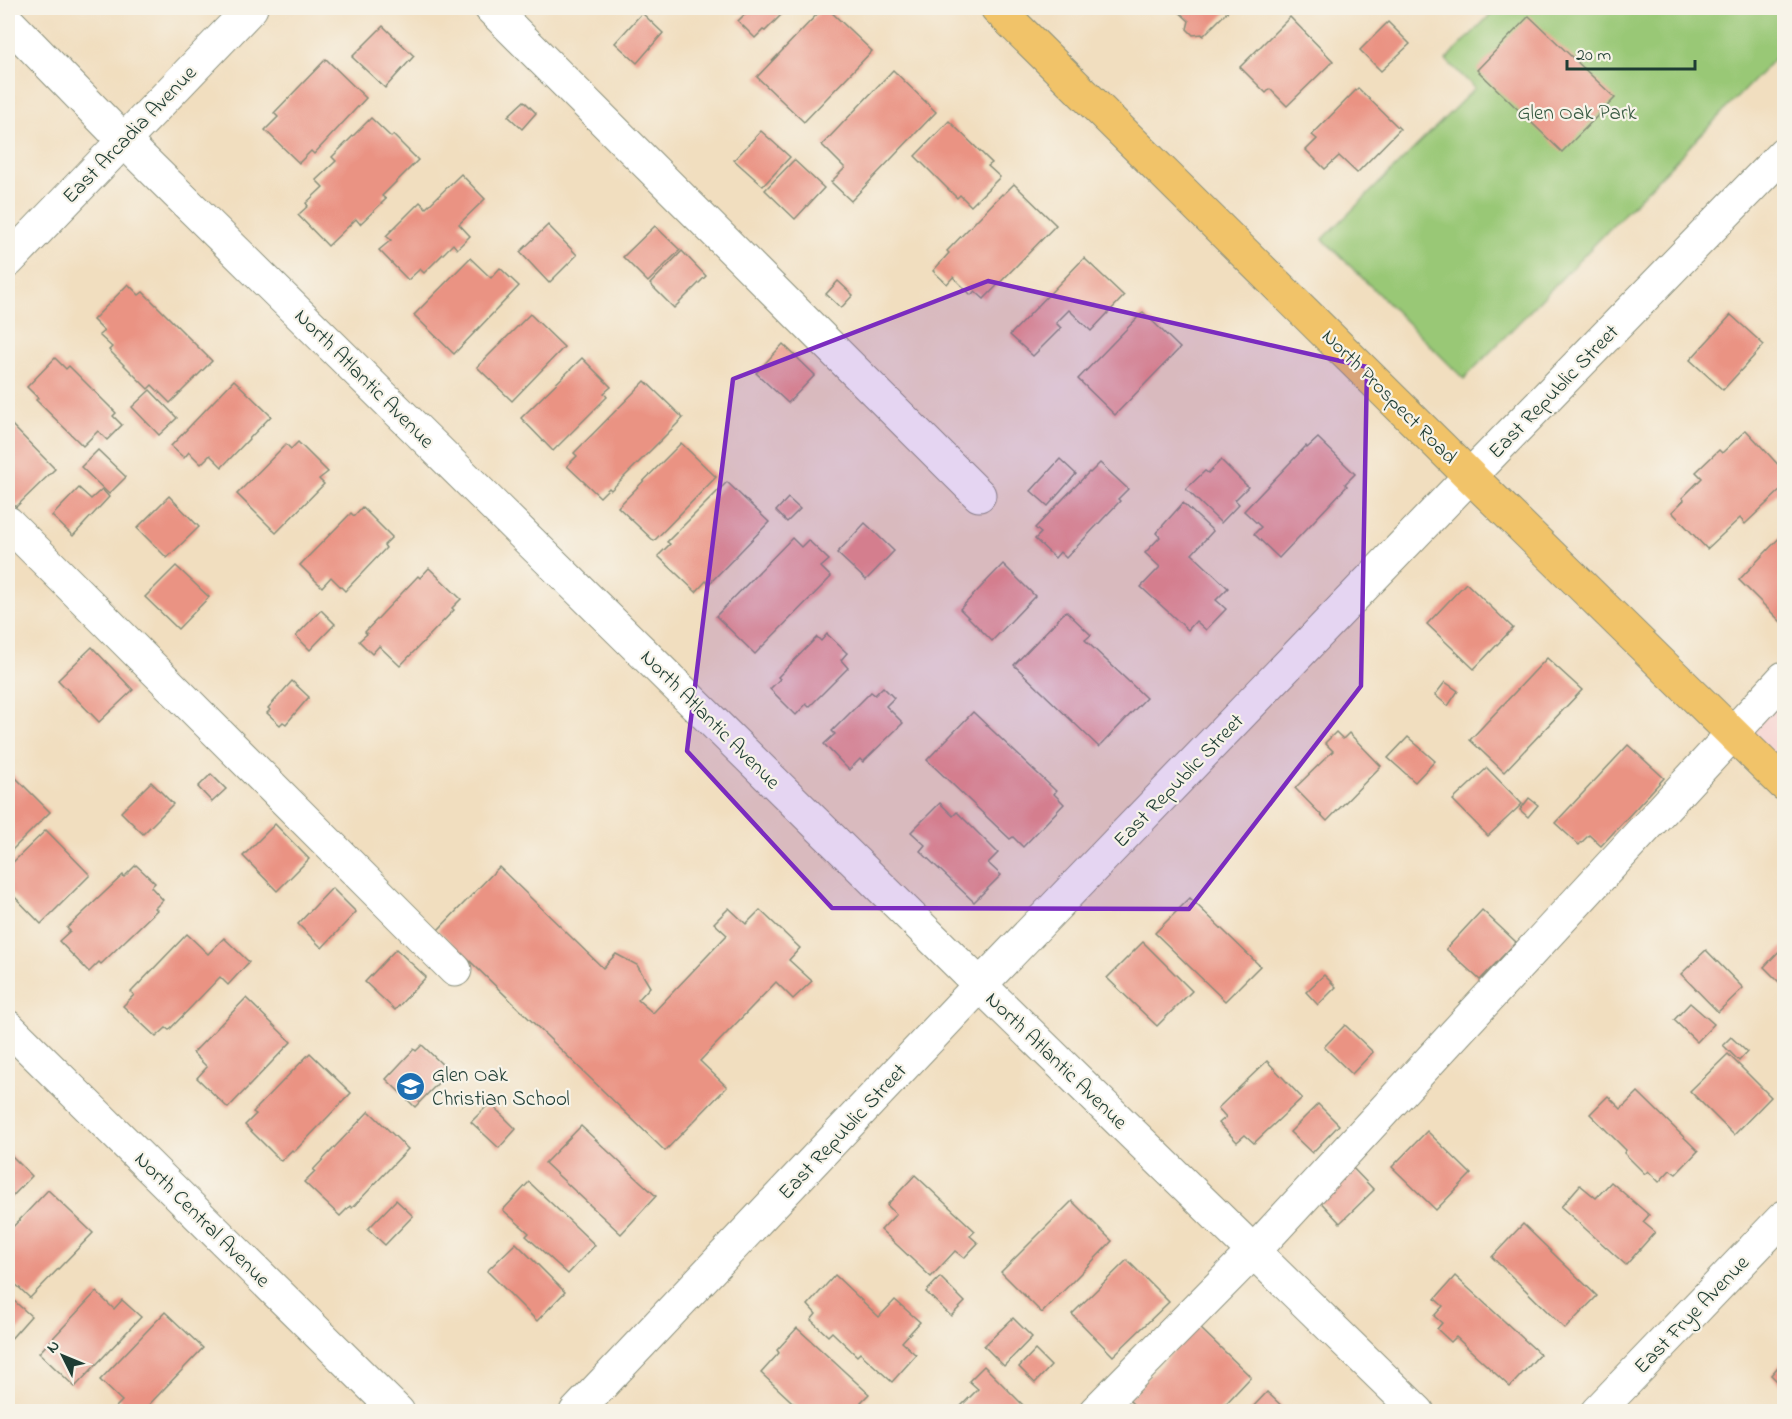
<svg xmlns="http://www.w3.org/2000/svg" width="1792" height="1419" viewBox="0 0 1792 1419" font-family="'Indie Flower',sans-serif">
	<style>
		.built { fill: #f7d0cf }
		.green { fill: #99c876; stroke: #5c8255; stroke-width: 1.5 }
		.building { fill: #ea9383 }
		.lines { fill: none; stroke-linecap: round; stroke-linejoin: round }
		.minor-casing { stroke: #888e7a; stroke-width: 35 }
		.major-casing { stroke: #888e7a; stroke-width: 35 }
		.minor { stroke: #fff; stroke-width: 33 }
		.major { stroke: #f1c369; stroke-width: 33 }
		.marked { fill: #7b2cbf; fill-opacity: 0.2; stroke: #7b2cbf; stroke-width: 4.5; stroke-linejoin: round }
		.labels { text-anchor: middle; stroke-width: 4.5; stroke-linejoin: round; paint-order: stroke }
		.park-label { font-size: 21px; fill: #375941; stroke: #f7f3e8 }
		.street-label { font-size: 21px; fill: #1f3d34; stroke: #f7f3e8 }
		.poi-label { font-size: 21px; fill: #1f3d34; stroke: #f7f3e8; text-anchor: start }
	</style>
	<rect width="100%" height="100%" fill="#f7f3e8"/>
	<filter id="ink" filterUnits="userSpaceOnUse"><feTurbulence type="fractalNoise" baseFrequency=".0167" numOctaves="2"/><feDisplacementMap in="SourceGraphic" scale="12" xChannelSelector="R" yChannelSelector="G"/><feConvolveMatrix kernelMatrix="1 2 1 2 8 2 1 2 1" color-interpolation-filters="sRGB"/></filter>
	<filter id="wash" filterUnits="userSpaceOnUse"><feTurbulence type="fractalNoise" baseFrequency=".008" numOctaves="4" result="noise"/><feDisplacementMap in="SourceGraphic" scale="24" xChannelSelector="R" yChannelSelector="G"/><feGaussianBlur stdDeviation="1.35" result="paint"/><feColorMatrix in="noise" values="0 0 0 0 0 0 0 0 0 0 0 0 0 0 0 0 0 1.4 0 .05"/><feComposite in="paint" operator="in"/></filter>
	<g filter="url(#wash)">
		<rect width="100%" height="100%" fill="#f1debf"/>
		<path class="built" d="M1784 678V784L1732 733Z"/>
		<path class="green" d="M1497 8H1784V49L1464 379 1323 239 1475 88 1446 60Z"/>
		<g id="blocks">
			<g class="building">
				<path d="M741 8H788L765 31 763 30 755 38 738 21 746 13Z"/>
				<path d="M823 8H827L872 51 804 122 757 77Z"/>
				<path d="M1175 8H1231L1203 36 1202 34 1193 35 1187 29 1189 21Z"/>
				<path d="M642 13 663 33 637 63 615 43Z"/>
				<path d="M1529 16 1615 98 1562 152 1477 70Z"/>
				<path d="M1290 17 1333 61 1287 106 1270 89 1266 93 1240 67Z"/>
				<path d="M1388 22 1410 44 1381 71 1360 50Z"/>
				<path d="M383 26 414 56 385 88 352 57Z"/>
				<path d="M326 59 366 98 314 154 311 151 299 163 265 130 278 117 274 113Z"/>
				<path d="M893 70 936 112 851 201 831 182 845 168 822 145Z"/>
				<path d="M1358 88 1400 129 1357 173 1339 156 1325 169 1306 150 1317 139 1312 135Z"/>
				<path d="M524 101 536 113 522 129 508 116Z"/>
				<path d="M371 118 391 137 393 135 418 160 382 196 386 199 360 224 356 219 328 246 298 215 308 206 306 203 323 187 316 180 336 161 332 157Z"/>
				<path d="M949 121 992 163 988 166 1000 177 971 206 960 195 957 198 915 156Z"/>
				<path d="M761 131 790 157 763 186 734 160Z"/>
				<path d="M794 160 824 188 795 219 765 190Z"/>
				<path d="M461 174 485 199 459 224 470 236 457 249 453 244 424 273 420 269 408 280 379 250 391 240 386 236 420 202 426 208Z"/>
				<path d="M1014 184 1056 225 984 299 975 291 971 295 953 277 947 284 933 271 949 253 947 251 1002 194 1003 195Z"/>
				<path d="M548 225 577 255 549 283 520 252Z"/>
				<path d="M655 226 680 250 648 282 623 257Z"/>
				<path d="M682 251 706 276 674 308 650 284Z"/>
				<path d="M470 258 491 278 500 268 519 286 454 354 414 315Z"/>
				<path d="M1084 258 1124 296 1091 331 1069 310 1056 323 1061 328 1033 356 1010 335Z"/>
				<path d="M838 281 853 295 841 308 826 294Z"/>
				<path d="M128 284 139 295 143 292 212 361 170 403 152 385 148 389 109 350 112 347 99 335 104 331 93 320Z"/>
				<path d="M1143 312 1180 348 1115 415 1078 379Z"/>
				<path d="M530 314 564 347 512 401 477 367Z"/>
				<path d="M1731 315 1764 345 1723 390 1690 360Z"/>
				<path d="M783 344 815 375 788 403 756 373Z"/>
				<path d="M55 358 66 369 69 366 116 413 113 416 122 425 107 440 98 431 83 446 36 400 38 398 27 387Z"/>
				<path d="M582 358 611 387 604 393 607 397 553 451 521 418Z"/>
				<path d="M234 380 271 416 222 467 210 455 201 464 189 452 184 458 171 446Z"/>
				<path d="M645 381 683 418 611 490 609 488 600 497 567 466 577 456 574 453Z"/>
				<path d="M150 390 177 418 159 435 132 407Z"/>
				<path d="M8 421 55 469 16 507 8 498Z"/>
				<path d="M1746 430 1784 471V487L1745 524 1740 518 1707 549 1672 512 1684 500 1682 498 1702 478 1696 472 1719 450 1722 453Z"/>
				<path d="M1318 438 1355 474 1345 484 1347 486 1279 558 1254 534 1261 527 1244 511 1306 446 1307 448Z"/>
				<path d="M298 442 328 472 319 479 324 484 276 533 237 494 286 444 291 449Z"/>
				<path d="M681 443 716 477 654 541 618 507Z"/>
				<path d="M98 450 126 477 109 494 81 467Z"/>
				<path d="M1060 459 1076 474 1048 506 1031 491Z"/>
				<path d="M1221 460 1248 487 1235 500 1239 504 1221 523 1186 489 1205 471 1208 473Z"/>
				<path d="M1100 463 1128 489 1118 499 1120 501 1066 558 1060 552 1055 558 1035 539 1041 533 1035 528 1089 472 1090 473Z"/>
				<path d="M727 482 769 522 709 584 706 581 696 592 658 556 670 544 667 542Z"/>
				<path d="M79 488 91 499 102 489 109 497 73 536 52 516Z"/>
				<path d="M169 496 199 527 167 558 137 528Z"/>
				<path d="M788 498 800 509 787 522 776 511Z"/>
				<path d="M1183 503 1213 531 1192 554 1228 588 1216 600 1226 609 1206 630 1196 621 1188 630 1141 587 1160 567 1145 553 1160 537 1156 533Z"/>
				<path d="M362 507 392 537 384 545 386 548 345 591 331 577 322 587 300 565 351 513 354 516Z"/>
				<path d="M865 523 894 551 866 580 837 553Z"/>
				<path d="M1784 533V625L1739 580Z"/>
				<path d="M792 538 801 547 808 540 829 560 821 567 831 577 755 654 716 616Z"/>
				<path d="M1003 564 1035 596 992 641 960 609Z"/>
				<path d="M176 566 209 597 178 629 145 597Z"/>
				<path d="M429 568 461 599 452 608 454 610 400 666 379 646 372 654 359 641 367 634 365 632 418 576 420 578Z"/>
				<path d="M1466 583 1513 628 1474 669 1427 624Z"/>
				<path d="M321 610 335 624 310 650 296 636Z"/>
				<path d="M1066 611 1091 635 1085 640 1146 698 1099 747 1014 665Z"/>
				<path d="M827 634 847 653 841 660 848 668 809 707 806 704 796 715 770 689 780 679 778 677 817 637 821 641Z"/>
				<path d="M92 647 133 690 99 722 58 680Z"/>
				<path d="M1547 658 1582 690 1504 772 1470 740Z"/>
				<path d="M292 681 309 697 286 724 283 722 280 725 267 713 270 710 268 708Z"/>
				<path d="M1445 682 1458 691 1448 706 1435 695Z"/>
				<path d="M883 687 894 698 886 706 903 723 863 762 860 759 849 770 824 744 835 734 832 731 871 692 875 695Z"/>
				<path d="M973 712 1056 791 1054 794 1064 804 1023 847 1013 837 1010 839 927 760Z"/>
				<path d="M1336 732 1343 739 1349 733 1381 766 1327 821 1295 788 1333 751 1325 743Z"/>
				<path d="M1408 737 1435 761 1415 782 1388 758Z"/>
				<path d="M1628 745 1664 778 1601 846 1589 835 1579 845 1555 823Z"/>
				<path d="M1487 768 1522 804 1488 836 1453 800Z"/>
				<path d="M8 770 50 812 8 854Z"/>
				<path d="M211 774 226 789 212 802 198 787Z"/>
				<path d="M151 782 173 804 143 834 121 812Z"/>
				<path d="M1529 798 1538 805 1528 817 1520 810Z"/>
				<path d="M940 803 953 816 957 812 998 853 988 863 1001 875 974 902 920 851 925 845 911 832Z"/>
				<path d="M275 824 309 859 277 891 243 856Z"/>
				<path d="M46 830 90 875 41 924 8 890V867Z"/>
				<path d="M136 865 155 883 151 887 163 900 155 908 157 910 101 964 99 962 89 972 59 941 70 931 67 928 123 875 124 877Z"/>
				<path d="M499 867 603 968 616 954 637 965 650 987 638 1000 653 1013 727 935 714 923 729 908 746 924 760 910 800 948 789 960 812 981 793 999 776 982 700 1061 727 1087 665 1151 438 930Z"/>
				<path d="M332 888 356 912 322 948 298 924Z"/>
				<path d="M1190 898 1260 966 1225 1001 1155 933Z"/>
				<path d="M1482 910 1516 942 1480 980 1446 949Z"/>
				<path d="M187 934 208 954 224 938 249 962 228 985 220 977 169 1030 166 1028 156 1037 123 1006 134 995 131 992Z"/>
				<path d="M1143 942 1192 991 1157 1026 1107 978Z"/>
				<path d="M1784 946V987L1764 967Z"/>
				<path d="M396 949 426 977 395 1010 365 982Z"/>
				<path d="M1706 950 1743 988 1718 1012 1681 974Z"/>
				<path d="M1324 975 1336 987 1318 1005 1306 992Z"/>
				<path d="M246 998 291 1042 228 1108 197 1078 207 1067 193 1053Z"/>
				<path d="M1690 1003 1714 1024 1697 1042 1674 1020Z"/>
				<path d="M1345 1025 1373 1052 1352 1074 1324 1047Z"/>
				<path d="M1731 1037 1747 1052 1739 1061 1723 1045Z"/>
				<path d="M422 1045 448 1070 441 1076 443 1078 415 1107 386 1079 414 1049 416 1051Z"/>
				<path d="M310 1053 351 1093 294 1152 292 1150 281 1161 245 1125 256 1114 253 1112Z"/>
				<path d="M1728 1054 1771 1097 1734 1135 1690 1091Z"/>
				<path d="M1267 1061 1302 1098 1254 1143 1245 1135 1237 1142 1219 1123 1226 1117 1218 1108Z"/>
				<path d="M1638 1092 1698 1151 1676 1174 1670 1170 1659 1182 1648 1171 1645 1174 1624 1153 1626 1150 1590 1114 1608 1096 1621 1109Z"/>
				<path d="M490 1103 516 1129 499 1148 471 1122Z"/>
				<path d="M1318 1104 1339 1125 1312 1153 1290 1132Z"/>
				<path d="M369 1111 408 1149 352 1208 350 1206 340 1216 304 1182 315 1171 313 1170Z"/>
				<path d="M581 1126 656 1196 621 1234 545 1163Z"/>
				<path d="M1427 1131 1471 1174 1436 1210 1392 1167Z"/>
				<path d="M8 1152 32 1176 8 1201Z"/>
				<path d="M1349 1164 1374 1190 1340 1223 1315 1196Z"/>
				<path d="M915 1175 975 1231 970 1236 978 1243 964 1258 955 1251 931 1277 881 1230 896 1214 887 1205Z"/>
				<path d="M529 1182 595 1245 568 1274 526 1236 529 1233 503 1210Z"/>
				<path d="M1611 1182 1649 1215 1643 1222 1655 1232 1626 1265 1561 1207 1580 1185 1596 1198Z"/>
				<path d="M48 1190 93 1233 30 1298 8 1277V1232Z"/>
				<path d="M396 1200 413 1216 385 1245 368 1229Z"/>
				<path d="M1072 1201 1112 1241 1042 1313 1001 1272Z"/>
				<path d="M1523 1224 1597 1296 1565 1329 1492 1257Z"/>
				<path d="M516 1243 565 1292 537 1321 487 1271Z"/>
				<path d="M1127 1260 1169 1302 1113 1356 1072 1314Z"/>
				<path d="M835 1275 879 1317 895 1300 920 1322 902 1342 916 1355 892 1382 860 1353 857 1356 832 1332 828 1336 811 1320 816 1314 808 1305Z"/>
				<path d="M1455 1276 1540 1354 1510 1387 1456 1337 1451 1342 1437 1329 1442 1323 1434 1316 1443 1306 1435 1299Z"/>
				<path d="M940 1277 965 1302 951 1316 926 1292Z"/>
				<path d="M96 1292 114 1309 122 1300 141 1317 75 1387 39 1353Z"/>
				<path d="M13 1300 31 1316 8 1342V1306Z"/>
				<path d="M165 1312 203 1348 142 1412H111L122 1401 100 1380Z"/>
				<path d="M1013 1318 1032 1337 1004 1366 984 1346Z"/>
				<path d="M1198 1326 1251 1377 1218 1412H1141L1128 1399Z"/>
				<path d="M797 1328 869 1394 861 1402 871 1412H803L761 1373 779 1353 777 1350Z"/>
				<path d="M1035 1350 1051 1366 1035 1383 1019 1367Z"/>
				<path d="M1784 1360V1388L1771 1375Z"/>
				<path d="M984 1366 1024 1406 1019 1412H963L959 1408 978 1389 969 1381Z"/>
				<path d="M1267 1392 1288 1412H1248Z"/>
			</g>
		</g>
	</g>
	<g filter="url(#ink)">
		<use href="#blocks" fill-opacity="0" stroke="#888e7a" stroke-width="1.5"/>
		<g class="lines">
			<defs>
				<g id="minor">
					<path d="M491 8 979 495"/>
					<path d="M8 22 123 140 980 985 1418 1412"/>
					<path d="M8 261 251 8"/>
					<path d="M8 523 455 970"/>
					<path d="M8 1027 398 1412"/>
					<path d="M576 1412 980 985 1470 476 1784 153"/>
					<path d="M1095 1412 1254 1251 1784 678"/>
					<path d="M1597 1412 1784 1217"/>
				</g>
				<path id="major" d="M997 8 1470 476 1784 784"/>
			</defs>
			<use href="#minor" class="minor-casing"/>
			<use href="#major" class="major-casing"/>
			<use href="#minor" class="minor"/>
			<use href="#major" class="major"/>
		</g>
	</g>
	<path class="marked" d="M988 281 1367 367 1361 686 1189 909 832 908 687 751 733 379Z"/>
	<defs>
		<symbol id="school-disc" viewBox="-11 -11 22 22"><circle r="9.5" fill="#1f6fb2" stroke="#f7f3e8"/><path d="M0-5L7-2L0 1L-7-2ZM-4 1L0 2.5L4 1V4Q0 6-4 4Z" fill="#fff"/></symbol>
	</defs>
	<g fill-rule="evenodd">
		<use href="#school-disc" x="394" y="1070" width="33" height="33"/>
	</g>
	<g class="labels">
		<g class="park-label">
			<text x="1577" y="119">Glen Oak Park</text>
		</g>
		<g class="street-label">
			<text transform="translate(129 134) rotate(-46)" y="7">East Arcadia Avenue</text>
			<text transform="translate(365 378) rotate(45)" y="7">North Atlantic Avenue</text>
			<text transform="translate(1553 391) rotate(-46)" y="7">East Republic Street</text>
			<text transform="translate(1390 396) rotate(45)" y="7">North Prospect Road</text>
			<text transform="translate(711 719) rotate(45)" y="7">North Atlantic Avenue</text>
			<text transform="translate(1178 780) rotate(-46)" y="7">East Republic Street</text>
			<text transform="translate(1057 1060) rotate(44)" y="7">North Atlantic Avenue</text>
			<text transform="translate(842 1131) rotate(-47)" y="7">East Republic Street</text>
			<text transform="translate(203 1219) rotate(45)" y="7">North Central Avenue</text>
			<text transform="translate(1691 1314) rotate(-46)" y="7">East Frye Avenue</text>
		</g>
		<g class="poi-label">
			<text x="432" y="1081">Glen Oak<tspan x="432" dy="24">Christian School</tspan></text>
		</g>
	</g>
	<rect width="1792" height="1419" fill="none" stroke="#f7f3e8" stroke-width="30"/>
	<g transform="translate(63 1356) rotate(313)" stroke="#f7f3e8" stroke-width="4.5" paint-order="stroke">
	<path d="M0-4.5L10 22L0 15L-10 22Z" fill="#1f3d34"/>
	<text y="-9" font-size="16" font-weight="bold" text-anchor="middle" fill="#1f3d34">N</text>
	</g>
	<path d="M1567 60v9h128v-9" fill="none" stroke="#1f3d34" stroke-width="3"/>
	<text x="1576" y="60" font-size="18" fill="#1f3d34" stroke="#f7f3e8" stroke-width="4.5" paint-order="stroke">20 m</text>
</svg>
